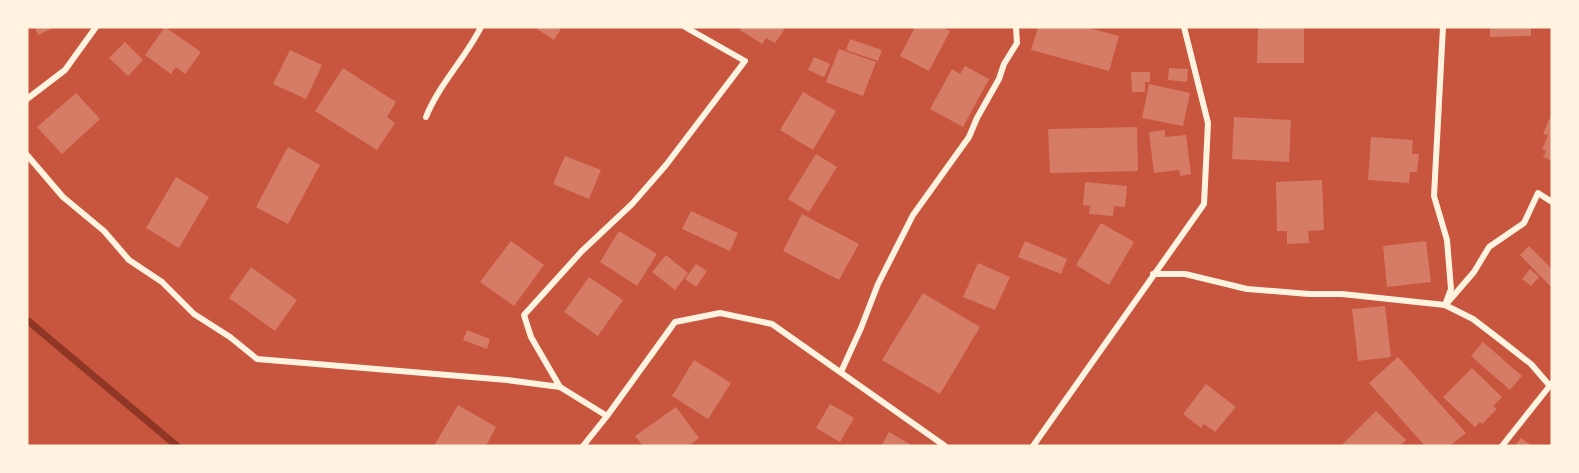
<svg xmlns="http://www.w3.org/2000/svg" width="1579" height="473" viewBox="0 0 1579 473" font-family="'Work Sans',sans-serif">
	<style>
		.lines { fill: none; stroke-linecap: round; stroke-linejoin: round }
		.stream { stroke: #8f3625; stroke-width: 7 }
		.building { fill: #d67c66 }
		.minor { stroke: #fff3e0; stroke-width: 6 }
	</style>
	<rect width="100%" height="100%" fill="#c8553d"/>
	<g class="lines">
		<path class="stream" d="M27 320 177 446"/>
	</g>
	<g class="building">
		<path d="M35 27H55L38 35Z"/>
		<path d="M165 27 201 52 185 74 176 67 171 74 145 55Z"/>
		<path d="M534 27H562L554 40Z"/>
		<path d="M741 27H786L775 43 766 38 762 44 740 30Z"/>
		<path d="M915 27H942L950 31 929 71 900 56Z"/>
		<path d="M1038 27H1085L1119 36 1109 71 1031 50Z"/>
		<path d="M1258 27H1304V63H1257Z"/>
		<path d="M1490 27H1531V36L1490 37Z"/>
		<path d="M850 39 882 50 878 61 846 50Z"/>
		<path d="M125 42 143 60 128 76 109 58Z"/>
		<path d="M839 49 876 62 863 96 826 82Z"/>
		<path d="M290 50 322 65 306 99 273 84Z"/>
		<path d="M814 57 830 64 824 77 808 70Z"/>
		<path d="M965 66 989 79 963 127 930 109 952 69 960 74Z"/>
		<path d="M343 68 396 102 387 117 395 123 377 150 315 111Z"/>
		<path d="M1169 68 1188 69 1187 82 1168 80Z"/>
		<path d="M1131 72H1150V82H1145V92H1132Z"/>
		<path d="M1149 84 1190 93 1183 126 1142 118Z"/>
		<path d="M803 92 836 111 813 150 780 130Z"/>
		<path d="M76 93 100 119 62 154 37 127Z"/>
		<path d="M1552 113V161L1543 157 1546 151 1542 149 1548 135 1543 134Z"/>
		<path d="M1234 117 1291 120 1289 162 1232 159Z"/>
		<path d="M1137 127 1138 171 1050 173 1048 129Z"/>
		<path d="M1165 130V137L1186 135 1191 174 1180 176 1179 170 1154 173 1149 132Z"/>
		<path d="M1371 137 1413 140 1412 154H1419L1417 172H1410L1409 183 1368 180Z"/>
		<path d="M288 147 320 165 288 224 256 207Z"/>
		<path d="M816 154 837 167 809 212 788 199Z"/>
		<path d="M565 156 601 170 589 199 553 184Z"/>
		<path d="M176 177 209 197 179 248 146 228Z"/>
		<path d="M1322 180 1324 230 1308 231 1309 243 1287 244V231H1277L1276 182Z"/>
		<path d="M1085 182 1127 186 1125 207 1114 206 1113 216 1089 214 1090 206 1083 205Z"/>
		<path d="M691 211 738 233 730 251 682 229Z"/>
		<path d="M802 214 859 244 839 280 783 251Z"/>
		<path d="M1101 223 1134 242 1109 285 1076 265Z"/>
		<path d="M619 231 657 254 637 286 600 262Z"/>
		<path d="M511 241 544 265 514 306 480 282Z"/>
		<path d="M1025 241 1067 259 1061 274 1018 257Z"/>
		<path d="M1426 241 1431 282 1387 287 1383 246Z"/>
		<path d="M1529 246 1552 269V284L1550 286 1520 255Z"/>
		<path d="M666 255 688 273 675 290 652 272Z"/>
		<path d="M978 263 1010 277 995 310 963 297Z"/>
		<path d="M696 264 707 271 696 287 685 279Z"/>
		<path d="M251 267 297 300 275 331 229 298Z"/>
		<path d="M1530 269 1539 277 1531 286 1522 279Z"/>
		<path d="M589 277 623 300 598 336 564 312Z"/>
		<path d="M923 293 980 327 940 394 882 360Z"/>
		<path d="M1385 306 1391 357 1358 361 1352 309Z"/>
		<path d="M467 330 490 339 487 349 463 340Z"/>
		<path d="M1483 342 1522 376 1510 390 1471 356Z"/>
		<path d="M1398 357 1466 433 1450 446H1425L1369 383Z"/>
		<path d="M694 360 731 383 708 419 672 396Z"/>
		<path d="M1472 368 1502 397 1493 406 1497 409 1482 424 1480 422 1475 427 1443 397Z"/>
		<path d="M1206 384 1236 407 1215 432 1204 424 1201 428 1183 414Z"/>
		<path d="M830 404 854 418 840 442 816 428Z"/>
		<path d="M458 405 496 427 486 446H439L435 444Z"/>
		<path d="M676 407 699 438 689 446H643L635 436Z"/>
		<path d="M1376 411 1406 440 1400 446H1341Z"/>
		<path d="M889 432 913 446H881Z"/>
		<path d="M1521 438 1532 446H1515Z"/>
	</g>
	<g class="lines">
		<g class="minor">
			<path d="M1443 27 1434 196 1447 240 1451 289 1445 305"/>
			<path d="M27 99 65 70 96 27"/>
			<path d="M426 117C439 84 465 59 481 27"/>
			<path d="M27 155 63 197 104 231 129 260 162 282 194 314 230 337 257 359 507 380 560 387 607 416"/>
			<path d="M1153 274H1185L1247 289 1309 294H1342L1445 305 1473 319 1503 342 1531 364 1550 386"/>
			<path d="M1448 302 1474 272 1489 247 1524 223 1538 193 1552 202"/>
			<path d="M841 372 861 328 878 284 913 215 969 137 977 118 999 79 1004 64 1017 43 1016 27"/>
			<path d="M560 387 531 337 524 315 582 251 632 204 666 165 745 61 685 27"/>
			<path d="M583 446 607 416 675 322 720 313 772 324 945 446"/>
			<path d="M1033 446 1204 204 1208 123 1184 27"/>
			<path d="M1502 446 1552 383"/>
		</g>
	</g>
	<rect width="1579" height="473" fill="none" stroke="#fff3e0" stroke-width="57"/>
</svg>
